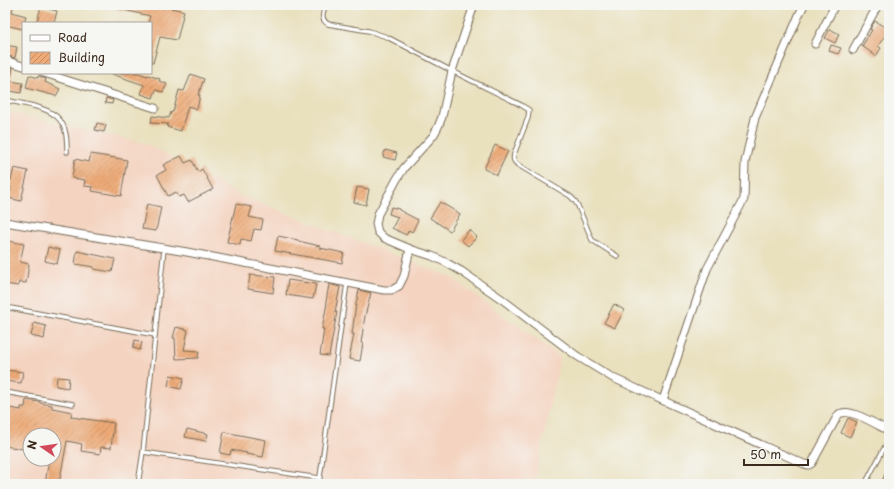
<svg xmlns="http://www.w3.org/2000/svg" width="894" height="489" viewBox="0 0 894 489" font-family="'Playpen Sans',sans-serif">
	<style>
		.built { fill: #f4d3c0; fill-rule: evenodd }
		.building { fill: url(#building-hatch) }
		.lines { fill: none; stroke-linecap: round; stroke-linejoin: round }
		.lane-casing { stroke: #786a56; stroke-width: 5.5 }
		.street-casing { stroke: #786a56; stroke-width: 9 }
		.lane { stroke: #fff; stroke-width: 3.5 }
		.street { stroke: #fff; stroke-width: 7 }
	</style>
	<defs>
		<pattern id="building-hatch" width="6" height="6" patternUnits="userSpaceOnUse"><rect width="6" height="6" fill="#ea7"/><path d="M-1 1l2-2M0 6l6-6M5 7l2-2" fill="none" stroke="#c28b61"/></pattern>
	</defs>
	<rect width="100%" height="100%" fill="#f6f6f2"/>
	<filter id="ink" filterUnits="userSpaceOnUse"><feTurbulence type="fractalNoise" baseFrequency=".025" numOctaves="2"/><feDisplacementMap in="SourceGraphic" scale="8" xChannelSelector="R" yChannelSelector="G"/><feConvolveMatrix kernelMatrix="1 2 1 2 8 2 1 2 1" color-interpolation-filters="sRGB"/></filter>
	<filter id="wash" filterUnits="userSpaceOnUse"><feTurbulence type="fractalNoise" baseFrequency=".012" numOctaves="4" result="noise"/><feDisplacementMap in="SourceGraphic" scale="16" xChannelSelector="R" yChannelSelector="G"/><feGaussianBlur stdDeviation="0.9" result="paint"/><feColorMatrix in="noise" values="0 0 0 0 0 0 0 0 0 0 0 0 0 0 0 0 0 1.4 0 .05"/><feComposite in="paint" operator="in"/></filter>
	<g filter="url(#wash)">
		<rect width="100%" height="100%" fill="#e9e0bd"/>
		<path class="built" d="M5 112 145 143 239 195 451 277 560 357 534 484H5ZM30 435H54V459H30Z"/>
		<g id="blocks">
			<g class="building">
				<path d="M5 5H14L12 12 26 16 24 23H23V29L5 25Z"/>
				<path d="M116 5H172L171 8 184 11 177 40 160 37 153 63H151V23H148L150 16 115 8Z"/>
				<path d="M41 7 57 11 54 23H42L37 21Z"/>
				<path d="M875 21 889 30 878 46 881 48 876 56 862 46 872 30 870 29Z"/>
				<path d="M830 29 839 34 835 43 825 38Z"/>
				<path d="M5 45 17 47 15 58 5 55Z"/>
				<path d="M831 45 841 48 838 54 829 51Z"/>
				<path d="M5 65 13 68 10 81 23 83 21 93 5 90Z"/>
				<path d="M113 73H139L147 76 148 75 160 79 159 81 167 84 163 92 156 90 153 98 141 94 144 85 112 74Z"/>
				<path d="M191 74 204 79 198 95H200L197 109 188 106 181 131 167 127 168 124 151 123 152 116 169 118 171 112H173L179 90 184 91Z"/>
				<path d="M29 75 38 78 39 75 41 77 46 79 45 82 60 89 56 96 26 88Z"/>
				<path d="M106 98 113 100 112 104 105 103Z"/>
				<path d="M97 123 106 125 104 132 95 130Z"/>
				<path d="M495 145 508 151 497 175 484 169Z"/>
				<path d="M385 150 397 153 395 160 383 157Z"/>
				<path d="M91 154 127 160 121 196 92 191 93 187 84 186 85 180 72 178 75 159 89 162Z"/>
				<path d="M181 156 185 163 192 160 198 172 202 169 213 189 188 202 184 195 179 197 176 192 168 196 157 175 166 170 163 165Z"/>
				<path d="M14 168 28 171 21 201 8 198 11 187 5 185V178L11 180Z"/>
				<path d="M357 187 369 189 366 205 354 202Z"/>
				<path d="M440 202 460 214 450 231 430 218Z"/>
				<path d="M147 204 161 207 156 231 142 229Z"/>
				<path d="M236 204 252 207 249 217 263 220 261 230 254 229 251 241 241 239 240 245 227 242Z"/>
				<path d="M391 207 399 209V210L418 220 412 232 409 230 406 235 392 228 398 217 389 214Z"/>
				<path d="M469 230 477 237 468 246 461 240Z"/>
				<path d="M278 236 298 240V241L320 246V248L344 253 342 263 275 251Z"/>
				<path d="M8 241 24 244 20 262 29 264 26 283 19 282 18 286 5 284V260Z"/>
				<path d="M48 247 60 250 57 264 45 261Z"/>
				<path d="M77 251 115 259 112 272 94 269V267L75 264Z"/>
				<path d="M250 275 275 277 273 293 248 289Z"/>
				<path d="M288 280 316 284 313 299 286 295Z"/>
				<path d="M329 284 340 287 335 312H337L329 356 320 355 324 329H322L327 303 326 302Z"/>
				<path d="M359 290 371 293 365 316 361 343H363L360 361 349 359 354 334H352L356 304Z"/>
				<path d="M614 304 624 310 615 328 604 323Z"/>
				<path d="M34 323 46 326 44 339 31 336Z"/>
				<path d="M176 327 188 330 184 350 199 351 198 358 176 359 175 338H173Z"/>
				<path d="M135 340 142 342 140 350 133 348Z"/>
				<path d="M5 370 23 372 21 383 5 381Z"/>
				<path d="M170 375 184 378 181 389 168 386Z"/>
				<path d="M57 377 69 378 68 388 56 386Z"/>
				<path d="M26 400 40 402V403L52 405V408L72 412 71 417 114 423 111 448 101 447 100 454 81 451 82 444 67 441 59 484H45L49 459H54V435H30V450L5 446V407L21 410V407H25Z"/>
				<path d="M848 418 857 422 850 437 841 433Z"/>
				<path d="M187 429 208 434 206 441 185 437Z"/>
				<path d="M224 432 266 440 263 457 246 454 247 453 231 450 230 455 220 453Z"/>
				<path d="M889 464V484H881Z"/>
			</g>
		</g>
	</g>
	<g filter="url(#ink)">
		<use href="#blocks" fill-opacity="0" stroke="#786a56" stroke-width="1"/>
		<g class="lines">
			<defs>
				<g id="lane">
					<path d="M325 6C323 13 320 19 328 24L369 31 387 37 452 71 521 105 529 110 528 118 514 154C513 159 513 161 518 165L570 196 575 201 578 206 592 240 617 256"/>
					<path d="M5 100C21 104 48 106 59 119 67 128 67 141 67 152"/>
					<path d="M5 307 155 335"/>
					<path d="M5 392 73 404"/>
					<path d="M143 452 319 478"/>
					<path d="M138 484 143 452 164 249"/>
					<path d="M319 484 347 283"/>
					<path d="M865 484 889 439"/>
				</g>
				<g id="street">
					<path d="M474 5 452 71 442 117 438 127 433 136 404 168 397 179 378 214 376 224 378 232 384 238 410 249 432 256 445 262 461 271 503 300 577 356 613 378 804 464 809 465 812 463 837 417C838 415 840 413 842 413 852 409 879 426 889 431"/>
					<path d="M815 44 835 5"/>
					<path d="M853 50 878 5"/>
					<path d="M5 60 23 66"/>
					<path d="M44 73 155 108"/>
					<path d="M5 222 187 252 348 283 384 290H392L399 286 404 276 410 249"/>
					<path d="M663 400 707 269 744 199 745 162 755 118 799 15 804 5"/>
				</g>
			</defs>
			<use href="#lane" class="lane-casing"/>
			<use href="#street" class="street-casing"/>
			<use href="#lane" class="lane"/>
			<use href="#street" class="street"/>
		</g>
	</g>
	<rect width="894" height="489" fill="none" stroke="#f6f6f2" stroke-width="20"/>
	<rect x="22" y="22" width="130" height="52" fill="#f6f6f2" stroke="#aba49d"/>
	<rect x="30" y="35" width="20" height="6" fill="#ffffff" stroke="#aba49d"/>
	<text x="58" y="42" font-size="12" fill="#3b2a1e">Road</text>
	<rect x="30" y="52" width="20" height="12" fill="url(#building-hatch)" stroke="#aba49d"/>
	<text x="58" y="62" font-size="12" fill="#3b2a1e">Building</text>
	<g transform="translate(42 447) rotate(283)"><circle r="19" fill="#f6f6f2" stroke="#aba49d"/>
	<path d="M0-3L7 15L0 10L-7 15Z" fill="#d1495b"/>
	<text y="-6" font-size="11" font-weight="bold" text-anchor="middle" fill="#3b2a1e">N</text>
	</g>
	<path d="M744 459v6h64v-6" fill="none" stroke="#3b2a1e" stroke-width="2"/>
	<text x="750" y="459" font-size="12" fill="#3b2a1e" stroke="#f6f6f2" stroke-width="3" paint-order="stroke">50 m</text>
</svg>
